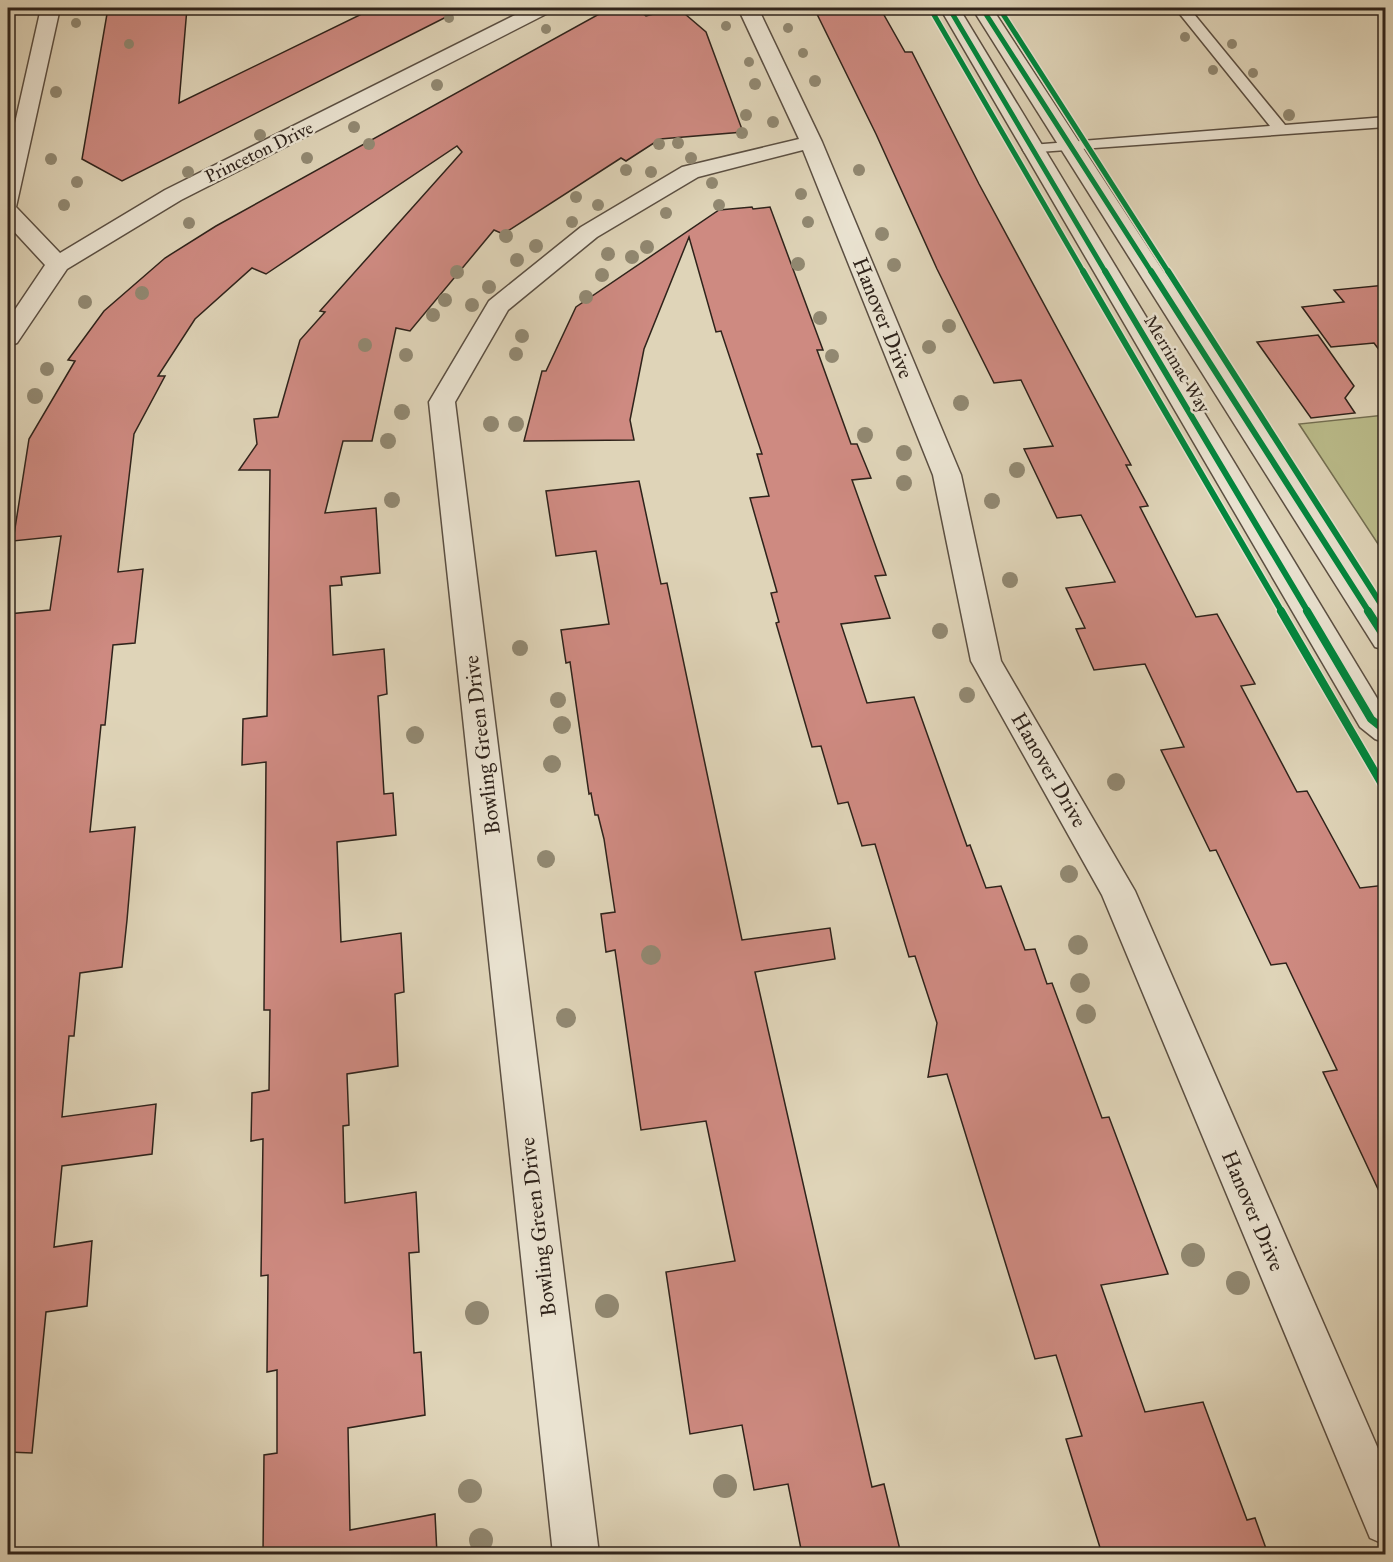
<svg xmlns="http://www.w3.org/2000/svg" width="1393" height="1562" viewBox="0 0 1393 1562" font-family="'IM FELL Great Primer',serif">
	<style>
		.green { fill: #babb8a; stroke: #746f52; stroke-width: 1.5 }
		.building { fill: #ce8a81; stroke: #2f231b; stroke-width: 1.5 }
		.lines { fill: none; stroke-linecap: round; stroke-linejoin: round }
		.service-casing { stroke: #5b4f42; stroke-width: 3 }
		.minor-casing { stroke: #5b4f42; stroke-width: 3 }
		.tertiary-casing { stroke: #5b4f42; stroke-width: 3 }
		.service { fill: #eae3d1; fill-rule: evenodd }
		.minor { fill: #eae3d1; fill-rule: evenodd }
		.tertiary { fill: #eae3d1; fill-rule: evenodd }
		.cycleway-far2-casing { stroke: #eae3d1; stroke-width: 8 }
		.cycleway-far1-casing { stroke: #eae3d1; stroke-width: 9 }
		.cycleway-casing { stroke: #eae3d1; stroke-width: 11 }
		.cycleway-far2 { stroke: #00873e; stroke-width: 5 }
		.cycleway-far1 { stroke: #00873e; stroke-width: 6 }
		.cycleway { stroke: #00873e; stroke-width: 8 }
		.tree { fill: #918871 }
		.labels { text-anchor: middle; stroke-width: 5; stroke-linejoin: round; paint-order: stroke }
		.far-street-label { font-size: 18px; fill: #2f231b; stroke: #eae3d1 }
		.street-label { font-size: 21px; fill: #2f231b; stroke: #eae3d1 }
	</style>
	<rect width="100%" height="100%" fill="#dfd4b8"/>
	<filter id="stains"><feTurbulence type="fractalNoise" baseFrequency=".00333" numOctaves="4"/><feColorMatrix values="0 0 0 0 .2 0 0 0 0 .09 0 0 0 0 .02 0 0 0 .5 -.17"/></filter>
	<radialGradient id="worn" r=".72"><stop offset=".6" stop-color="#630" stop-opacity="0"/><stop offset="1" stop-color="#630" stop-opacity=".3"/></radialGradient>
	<path class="green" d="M1385 415 1386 547H1380L1299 424Z"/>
	<g class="building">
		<path d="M108 8H187L179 103 374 8H464L122 181 82 159Z"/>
		<path d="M610 8H636L646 16 678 8 706 32 743 132 660 139 626 161 621 158 503 234 494 230 410 331 396 328 372 441H343L325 513 376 508 380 573 341 577 342 585 330 586 333 655 384 649 387 694 378 696 384 794 393 793 396 835 337 842 341 942 401 933 404 992 395 994 398 1066 347 1074 349 1125 343 1126 345 1203 416 1192 419 1252 409 1253 414 1353 421 1352 425 1415 348 1428 350 1530 435 1514 437 1554H263L264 1455 277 1453V1370L267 1372 268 1275 261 1276 263 1139 251 1141 252 1093 269 1090 270 1010H264L266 762 242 765 243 719 267 716 270 470H239L257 444 254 419 278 417 300 340 325 312 320 311 462 152 457 146 266 274 252 268 195 319 158 376H165L134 434 118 572 143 569 135 643 113 645 105 725H101L90 832 135 827 127 920 122 967 80 973 74 1036H69L62 1117 156 1104 152 1154 62 1166 54 1247 92 1241 87 1306 46 1312 32 1453 8 1452V614L50 610 61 536 13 541 29 439 75 361 68 360 104 311 165 258 216 226Z"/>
		<path d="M814 8H880L905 52H912L979 184 1131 465H1126L1148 506 1140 507 1196 617 1217 614 1255 684 1241 686 1297 792 1307 791 1360 888 1386 885V1206L1323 1072 1337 1070 1286 963 1271 965 1216 850 1210 851 1161 750 1184 747 1145 664 1094 670 1076 629 1085 628 1066 588 1115 582 1081 515 1057 518 1024 449 1053 446 1021 380 994 383 937 269 876 134Z"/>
		<path d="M752 207 753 209 770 207 823 350H817L851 444H857L871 478 852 480 886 575 875 576 890 618 841 624 867 703 914 697 967 846 970 845 986 888 1001 886 1025 950 1035 949 1047 984 1052 983 1102 1118 1109 1117 1168 1274 1101 1285 1145 1412 1203 1402 1247 1520 1255 1518 1268 1554H1102L1066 1439 1082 1436 1056 1355 1035 1359 947 1074 928 1077 937 1023 915 956 909 957 875 844 862 846 848 802 838 804 821 746 812 747 776 623 779 622 771 593 777 592 750 498 769 496 757 454H762L721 331 716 332 689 237 644 349 630 420 634 440 524 441 542 371H546L576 307 719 210Z"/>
		<path d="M1386 285V359L1374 343 1331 347 1302 307 1344 302 1334 290Z"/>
		<path d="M1318 335 1354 386 1345 398 1355 413 1311 418 1257 342Z"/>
		<path d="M639 481 661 584 667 583 742 940 830 928 835 959 755 972 872 1487 884 1484 901 1554H802L788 1484 754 1490 742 1425 690 1434 666 1272 735 1261 706 1121 641 1130 615 950 606 952 601 914 615 912 604 839 598 815H595L591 793 589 794 570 662 566 663 561 630 609 624 596 551 556 556 546 491Z"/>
	</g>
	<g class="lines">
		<defs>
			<path id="service" d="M1175 8H1189L1285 125 1386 117V127L1025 153 1023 150 1025 147 1031 145 1270 126Z"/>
			<g id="minor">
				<path d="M41 8H60L16 207 60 253 165 190 529 8H553L550 12 181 200 67 269 17 343 8 346V320L45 265 8 225V154Z"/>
				<path d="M738 8H758L822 142 961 475 1001 661 1135 891 1386 1467V1545L1370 1538 1102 895 971 661 933 475 803 150 698 177 597 237 508 310 455 402 599 1554H553L429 402 489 301 581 227 682 167 799 139Z"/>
			</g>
			<g id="tertiary">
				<path d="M940 8H959L1386 713V743L1375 739 1360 727Z"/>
				<path d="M972 8H992L1386 614V650L1375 647Z"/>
			</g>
		</defs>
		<use href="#service" class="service-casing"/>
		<use href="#minor" class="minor-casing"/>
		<use href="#tertiary" class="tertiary-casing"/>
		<use href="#service" class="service"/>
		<use href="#minor" class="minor"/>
		<use href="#tertiary" class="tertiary"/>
		<defs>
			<g id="cycleway-far2">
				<path d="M930 8 1084 273"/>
				<path d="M949 8 1106 273"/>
				<path d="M982 8 1152 273"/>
				<path d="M999 8 1169 273"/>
			</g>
			<g id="cycleway-far1">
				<path d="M1083 271 1282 612"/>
				<path d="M1105 271 1308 612"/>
				<path d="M1151 271 1369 612"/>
				<path d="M1168 271 1386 612"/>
			</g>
			<g id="cycleway">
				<path d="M1281 611 1386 791"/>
				<path d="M1307 611 1371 719 1386 731"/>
				<path d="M1368 611 1386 639"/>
			</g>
		</defs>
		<use href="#cycleway-far2" class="cycleway-far2-casing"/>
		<use href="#cycleway-far1" class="cycleway-far1-casing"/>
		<use href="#cycleway" class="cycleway-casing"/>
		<use href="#cycleway-far2" class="cycleway-far2"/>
		<use href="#cycleway-far1" class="cycleway-far1"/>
		<use href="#cycleway" class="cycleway"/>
	</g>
	<g class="tree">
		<circle cx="449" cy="18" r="5"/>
		<circle cx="76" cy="23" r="5"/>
		<circle cx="726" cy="26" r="5"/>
		<circle cx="788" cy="28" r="5"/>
		<circle cx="546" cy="29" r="5"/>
		<circle cx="1185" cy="37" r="5"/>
		<circle cx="129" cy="44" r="5"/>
		<circle cx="1232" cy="44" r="5"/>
		<circle cx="803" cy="53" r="5"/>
		<circle cx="749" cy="62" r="5"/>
		<circle cx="1213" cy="70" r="5"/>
		<circle cx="1253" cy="73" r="5"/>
		<circle cx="815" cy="81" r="6"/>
		<circle cx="755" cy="84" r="6"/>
		<circle cx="437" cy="85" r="6"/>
		<circle cx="56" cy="92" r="6"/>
		<circle cx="746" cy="115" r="6"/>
		<circle cx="1289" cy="115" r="6"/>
		<circle cx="773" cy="122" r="6"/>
		<circle cx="354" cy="127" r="6"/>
		<circle cx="742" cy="133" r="6"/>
		<circle cx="260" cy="135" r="6"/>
		<circle cx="678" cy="143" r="6"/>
		<circle cx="369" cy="144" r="6"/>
		<circle cx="659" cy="144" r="6"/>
		<circle cx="307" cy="158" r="6"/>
		<circle cx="691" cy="158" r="6"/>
		<circle cx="51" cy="159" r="6"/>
		<circle cx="626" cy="170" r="6"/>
		<circle cx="859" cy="170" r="6"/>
		<circle cx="188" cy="172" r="6"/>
		<circle cx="651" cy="172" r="6"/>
		<circle cx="77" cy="182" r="6"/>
		<circle cx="712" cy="183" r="6"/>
		<circle cx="801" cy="194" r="6"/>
		<circle cx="576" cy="197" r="6"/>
		<circle cx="64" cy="205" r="6"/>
		<circle cx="598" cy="205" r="6"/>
		<circle cx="719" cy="205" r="6"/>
		<circle cx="666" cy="213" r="6"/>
		<circle cx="572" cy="222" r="6"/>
		<circle cx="808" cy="222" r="6"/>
		<circle cx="189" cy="223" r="6"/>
		<circle cx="882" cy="234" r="7"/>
		<circle cx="506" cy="236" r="7"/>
		<circle cx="536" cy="246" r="7"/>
		<circle cx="647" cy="247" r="7"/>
		<circle cx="608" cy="254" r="7"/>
		<circle cx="632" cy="257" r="7"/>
		<circle cx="517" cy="260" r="7"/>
		<circle cx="798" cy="264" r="7"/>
		<circle cx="894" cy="265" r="7"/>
		<circle cx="457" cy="272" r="7"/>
		<circle cx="602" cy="275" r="7"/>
		<circle cx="489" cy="287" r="7"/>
		<circle cx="142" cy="293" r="7"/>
		<circle cx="586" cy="297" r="7"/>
		<circle cx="445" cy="300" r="7"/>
		<circle cx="85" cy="302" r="7"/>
		<circle cx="472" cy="305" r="7"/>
		<circle cx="433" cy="315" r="7"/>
		<circle cx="820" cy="318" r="7"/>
		<circle cx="949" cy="326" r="7"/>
		<circle cx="522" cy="336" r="7"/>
		<circle cx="365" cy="345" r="7"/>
		<circle cx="929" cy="347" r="7"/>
		<circle cx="516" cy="354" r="7"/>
		<circle cx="406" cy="355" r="7"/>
		<circle cx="832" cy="356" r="7"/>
		<circle cx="47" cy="369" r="7"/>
		<circle cx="35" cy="396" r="8"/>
		<circle cx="961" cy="403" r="8"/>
		<circle cx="402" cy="412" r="8"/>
		<circle cx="491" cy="424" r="8"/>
		<circle cx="516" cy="424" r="8"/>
		<circle cx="865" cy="435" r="8"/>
		<circle cx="388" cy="441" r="8"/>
		<circle cx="904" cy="453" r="8"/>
		<circle cx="1017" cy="470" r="8"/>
		<circle cx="904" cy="483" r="8"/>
		<circle cx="392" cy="500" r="8"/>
		<circle cx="992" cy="501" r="8"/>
		<circle cx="1010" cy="580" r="8"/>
		<circle cx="940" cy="631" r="8"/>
		<circle cx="520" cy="648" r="8"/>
		<circle cx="967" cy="695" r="8"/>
		<circle cx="558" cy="700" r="8"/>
		<circle cx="562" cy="725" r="9"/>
		<circle cx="415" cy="735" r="9"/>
		<circle cx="552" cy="764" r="9"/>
		<circle cx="1116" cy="782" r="9"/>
		<circle cx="546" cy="859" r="9"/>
		<circle cx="1069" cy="874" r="9"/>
		<circle cx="1078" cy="945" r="10"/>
		<circle cx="651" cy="955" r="10"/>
		<circle cx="1080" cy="983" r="10"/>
		<circle cx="1086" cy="1014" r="10"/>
		<circle cx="566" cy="1018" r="10"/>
		<circle cx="1193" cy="1255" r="12"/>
		<circle cx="1238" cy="1283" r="12"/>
		<circle cx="607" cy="1306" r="12"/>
		<circle cx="477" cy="1313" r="12"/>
		<circle cx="725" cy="1486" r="12"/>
		<circle cx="470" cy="1491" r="12"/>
		<circle cx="481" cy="1540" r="12"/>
	</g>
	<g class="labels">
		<g class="far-street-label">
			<text transform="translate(259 152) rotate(-26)" y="6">Princeton Drive</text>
			<text transform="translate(1177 364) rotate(59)" y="6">Merrimac Way</text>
		</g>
		<g class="street-label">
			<text transform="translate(883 318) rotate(68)" y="7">Hanover Drive</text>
			<text transform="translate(482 745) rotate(-97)" y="7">Bowling Green Drive</text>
			<text transform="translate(1049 770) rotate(60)" y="7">Hanover Drive</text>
			<text transform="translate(1253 1211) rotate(67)" y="7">Hanover Drive</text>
			<text transform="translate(538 1227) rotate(-97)" y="7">Bowling Green Drive</text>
		</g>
	</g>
	<rect width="1393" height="1562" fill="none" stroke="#dfd4b8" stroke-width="30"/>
	<rect x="9" y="9" width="1375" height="1544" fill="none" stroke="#2f231b" stroke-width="3"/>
	<rect x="15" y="15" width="1363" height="1532" fill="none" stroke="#2f231b" stroke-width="1.5"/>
	<rect width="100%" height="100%" filter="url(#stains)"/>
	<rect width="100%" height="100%" fill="url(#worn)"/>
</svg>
